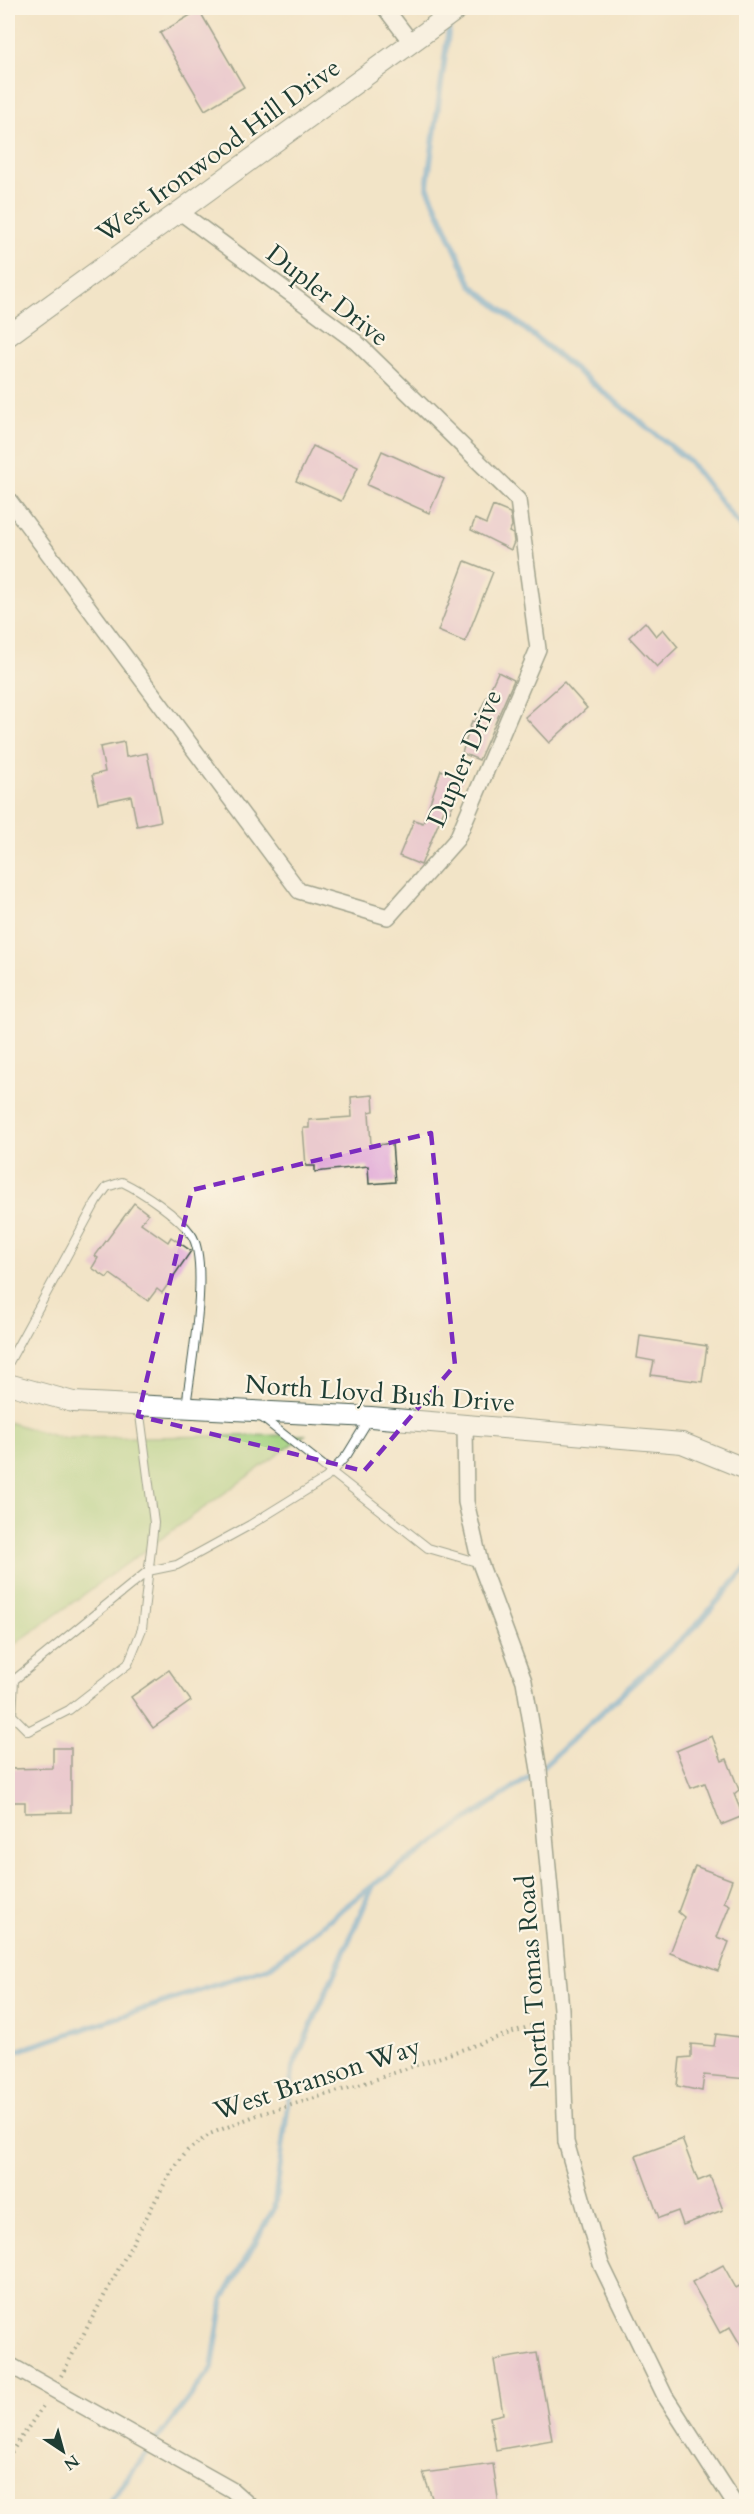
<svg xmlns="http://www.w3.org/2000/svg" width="754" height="2514" viewBox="0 0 754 2514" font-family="Cardo,serif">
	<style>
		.green { fill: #a4d381; stroke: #62885a; stroke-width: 1.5 }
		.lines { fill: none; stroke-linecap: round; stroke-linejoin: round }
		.stream { stroke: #5ca0d1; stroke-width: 6 }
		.building { fill: #e1aad8 }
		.service-casing { stroke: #3f564a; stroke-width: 10 }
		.minor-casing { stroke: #3f564a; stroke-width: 18 }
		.tertiary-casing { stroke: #3f564a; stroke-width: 22 }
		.path { stroke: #3f564a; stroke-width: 4; stroke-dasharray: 1.5 4.5; stroke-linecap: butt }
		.service { stroke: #fff; stroke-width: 8 }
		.minor { stroke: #fff; stroke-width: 15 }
		.tertiary { stroke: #fff; stroke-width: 20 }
		.marked { fill: none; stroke: #7b2cbf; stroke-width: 4.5; stroke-dasharray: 12 8; stroke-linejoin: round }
		.labels { text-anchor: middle; stroke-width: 4.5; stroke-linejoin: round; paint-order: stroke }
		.street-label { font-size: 26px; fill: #1f3d34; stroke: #fcf5e5 }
	</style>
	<rect width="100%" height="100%" fill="#fcf5e5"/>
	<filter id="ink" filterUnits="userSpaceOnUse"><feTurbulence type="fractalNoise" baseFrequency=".0167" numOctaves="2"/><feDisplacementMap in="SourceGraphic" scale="12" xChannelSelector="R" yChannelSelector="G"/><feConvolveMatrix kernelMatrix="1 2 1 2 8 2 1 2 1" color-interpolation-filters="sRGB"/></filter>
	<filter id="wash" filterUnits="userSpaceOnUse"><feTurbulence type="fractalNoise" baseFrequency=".008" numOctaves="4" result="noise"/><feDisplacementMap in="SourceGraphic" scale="24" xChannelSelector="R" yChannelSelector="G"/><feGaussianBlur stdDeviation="1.35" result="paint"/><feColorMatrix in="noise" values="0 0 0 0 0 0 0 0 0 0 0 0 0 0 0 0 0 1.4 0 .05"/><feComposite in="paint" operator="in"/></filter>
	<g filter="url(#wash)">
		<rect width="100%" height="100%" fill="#f2e4c7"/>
		<path class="green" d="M8 1422 61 1438 305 1435 8 1649Z"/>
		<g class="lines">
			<g class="stream">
				<path d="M450 20 427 186 472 286 689 461 746 534"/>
				<path d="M8 2054 270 1967 374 1884 539 1770 697 1625 746 1568"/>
				<path d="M106 2506 212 2368 223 2299 274 2209 293 2067 372 1888"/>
			</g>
		</g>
		<g id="blocks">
			<g class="building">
				<path d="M199 10 244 87 205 110 160 33Z"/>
				<path d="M313 446 358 467 341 501 296 481Z"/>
				<path d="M382 451 444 479 429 513 367 485Z"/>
				<path d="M493 506 510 513 512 526 509 532 513 534 514 542 511 550 471 530 475 519 486 524Z"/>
				<path d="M465 561 493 572 465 642 438 631Z"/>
				<path d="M645 622 656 636 663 629 678 647 657 667 629 637Z"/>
				<path d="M498 672 514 680 479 760 462 753 472 721 475 722Z"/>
				<path d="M564 682 587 708 549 743 525 717Z"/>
				<path d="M124 742 126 757 147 753 161 821 137 826 131 796 98 803 92 775 105 772 100 747Z"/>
				<path d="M441 770 463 779 450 812 444 810 421 865 399 856 414 820 423 823Z"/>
				<path d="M373 1095 374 1111 369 1112 371 1145 392 1143 395 1182 369 1184 368 1166 315 1172V1166H306L303 1128H309V1120L352 1117 351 1097Z"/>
				<path d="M134 1203 148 1214 141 1223 168 1242 171 1237 191 1251 162 1293 157 1289 148 1301 110 1274 107 1278 92 1268 98 1258 95 1256Z"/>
				<path d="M640 1336 707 1346 702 1382 651 1375 654 1361 637 1358Z"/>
				<path d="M169 1670 191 1701 153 1728 131 1697Z"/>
				<path d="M712 1736 722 1761 727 1759 739 1790 734 1794 743 1816 721 1825 705 1783 691 1788 676 1751Z"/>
				<path d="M53 1748H71V1812L25 1813V1802H8V1769L53 1768Z"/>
				<path d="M695 1866 732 1880 724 1902 730 1905 717 1937 729 1942 718 1971 670 1953 684 1917 678 1912Z"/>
				<path d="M716 2034 747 2038V2079L704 2075 702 2091 677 2086 680 2058 691 2057V2044L714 2046Z"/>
				<path d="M682 2139 698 2181 710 2176 723 2210 683 2225 678 2211 659 2218 636 2156Z"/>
				<path d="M723 2265 736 2288 747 2282V2356L730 2327 720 2333 692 2282Z"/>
				<path d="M537 2353 552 2440 496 2450 490 2417 503 2414 494 2360Z"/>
				<path d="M493 2464 499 2505 435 2506 423 2473Z"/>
			</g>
		</g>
	</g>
	<g filter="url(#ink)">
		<use href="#blocks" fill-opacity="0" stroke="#3f564a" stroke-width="1.5"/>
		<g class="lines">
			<defs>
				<g id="service">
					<path d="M8 1364 96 1202 107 1187 122 1182C143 1192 177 1215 191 1234 211 1261 190 1371 186 1407"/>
					<path d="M139 1407 154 1523 142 1629 128 1664 69 1710 28 1731 12 1715 14 1680 148 1571 177 1565 250 1525 326 1478 347 1455 369 1419"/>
					<path d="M260 1416 428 1548 480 1563"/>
				</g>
				<g id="minor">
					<path d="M385 8 411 42"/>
					<path d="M8 499 299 891 388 917 457 839 538 649 518 500 356 342 180 212"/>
					<path d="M465 1424 466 1502 480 1563 524 1681 539 1770 561 2009 566 2142 601 2264 665 2396 736 2506"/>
					<path d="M8 2364 232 2490 250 2506"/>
				</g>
				<g id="tertiary">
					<path d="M8 336 459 8"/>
					<path d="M8 1384 73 1402 371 1417 682 1443 746 1469"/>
				</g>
			</defs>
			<use href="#service" class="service-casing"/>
			<use href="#minor" class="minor-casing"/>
			<use href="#tertiary" class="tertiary-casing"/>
			<g class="path">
				<path d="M61 2376 167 2179 187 2151 210 2134 257 2115 359 2085 545 2021"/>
				<path d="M8 2457 45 2403"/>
			</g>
			<use href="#service" class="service"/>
			<use href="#minor" class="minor"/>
			<use href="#tertiary" class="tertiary"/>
		</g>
	</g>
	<path d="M0 0H754V2514H0ZM431 1133 455 1365 364 1471 138 1416 192 1190Z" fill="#f2e4c7" fill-opacity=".55" fill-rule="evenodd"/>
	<path class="marked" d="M431 1133 455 1365 364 1471 138 1416 192 1190Z"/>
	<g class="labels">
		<g class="street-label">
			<text transform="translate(218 150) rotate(-36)" y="9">West Ironwood Hill Drive</text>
			<text transform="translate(328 295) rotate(38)" y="9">Dupler Drive</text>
			<text transform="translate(464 758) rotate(-66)" y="9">Dupler Drive</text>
			<text transform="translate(380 1393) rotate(4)" y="9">North Lloyd Bush Drive</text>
			<text transform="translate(532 1982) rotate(-94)" y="9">North Tomas Road</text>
			<text transform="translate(317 2078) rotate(-18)" y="9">West Branson Way</text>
		</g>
	</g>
	<rect width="754" height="2514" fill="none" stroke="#fcf5e5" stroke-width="30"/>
	<g transform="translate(63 2451) rotate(144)" stroke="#fcf5e5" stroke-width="4.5" paint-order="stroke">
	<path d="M0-4.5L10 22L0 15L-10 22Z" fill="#1f3d34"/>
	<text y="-9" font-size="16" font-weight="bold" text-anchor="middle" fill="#1f3d34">N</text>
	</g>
</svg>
